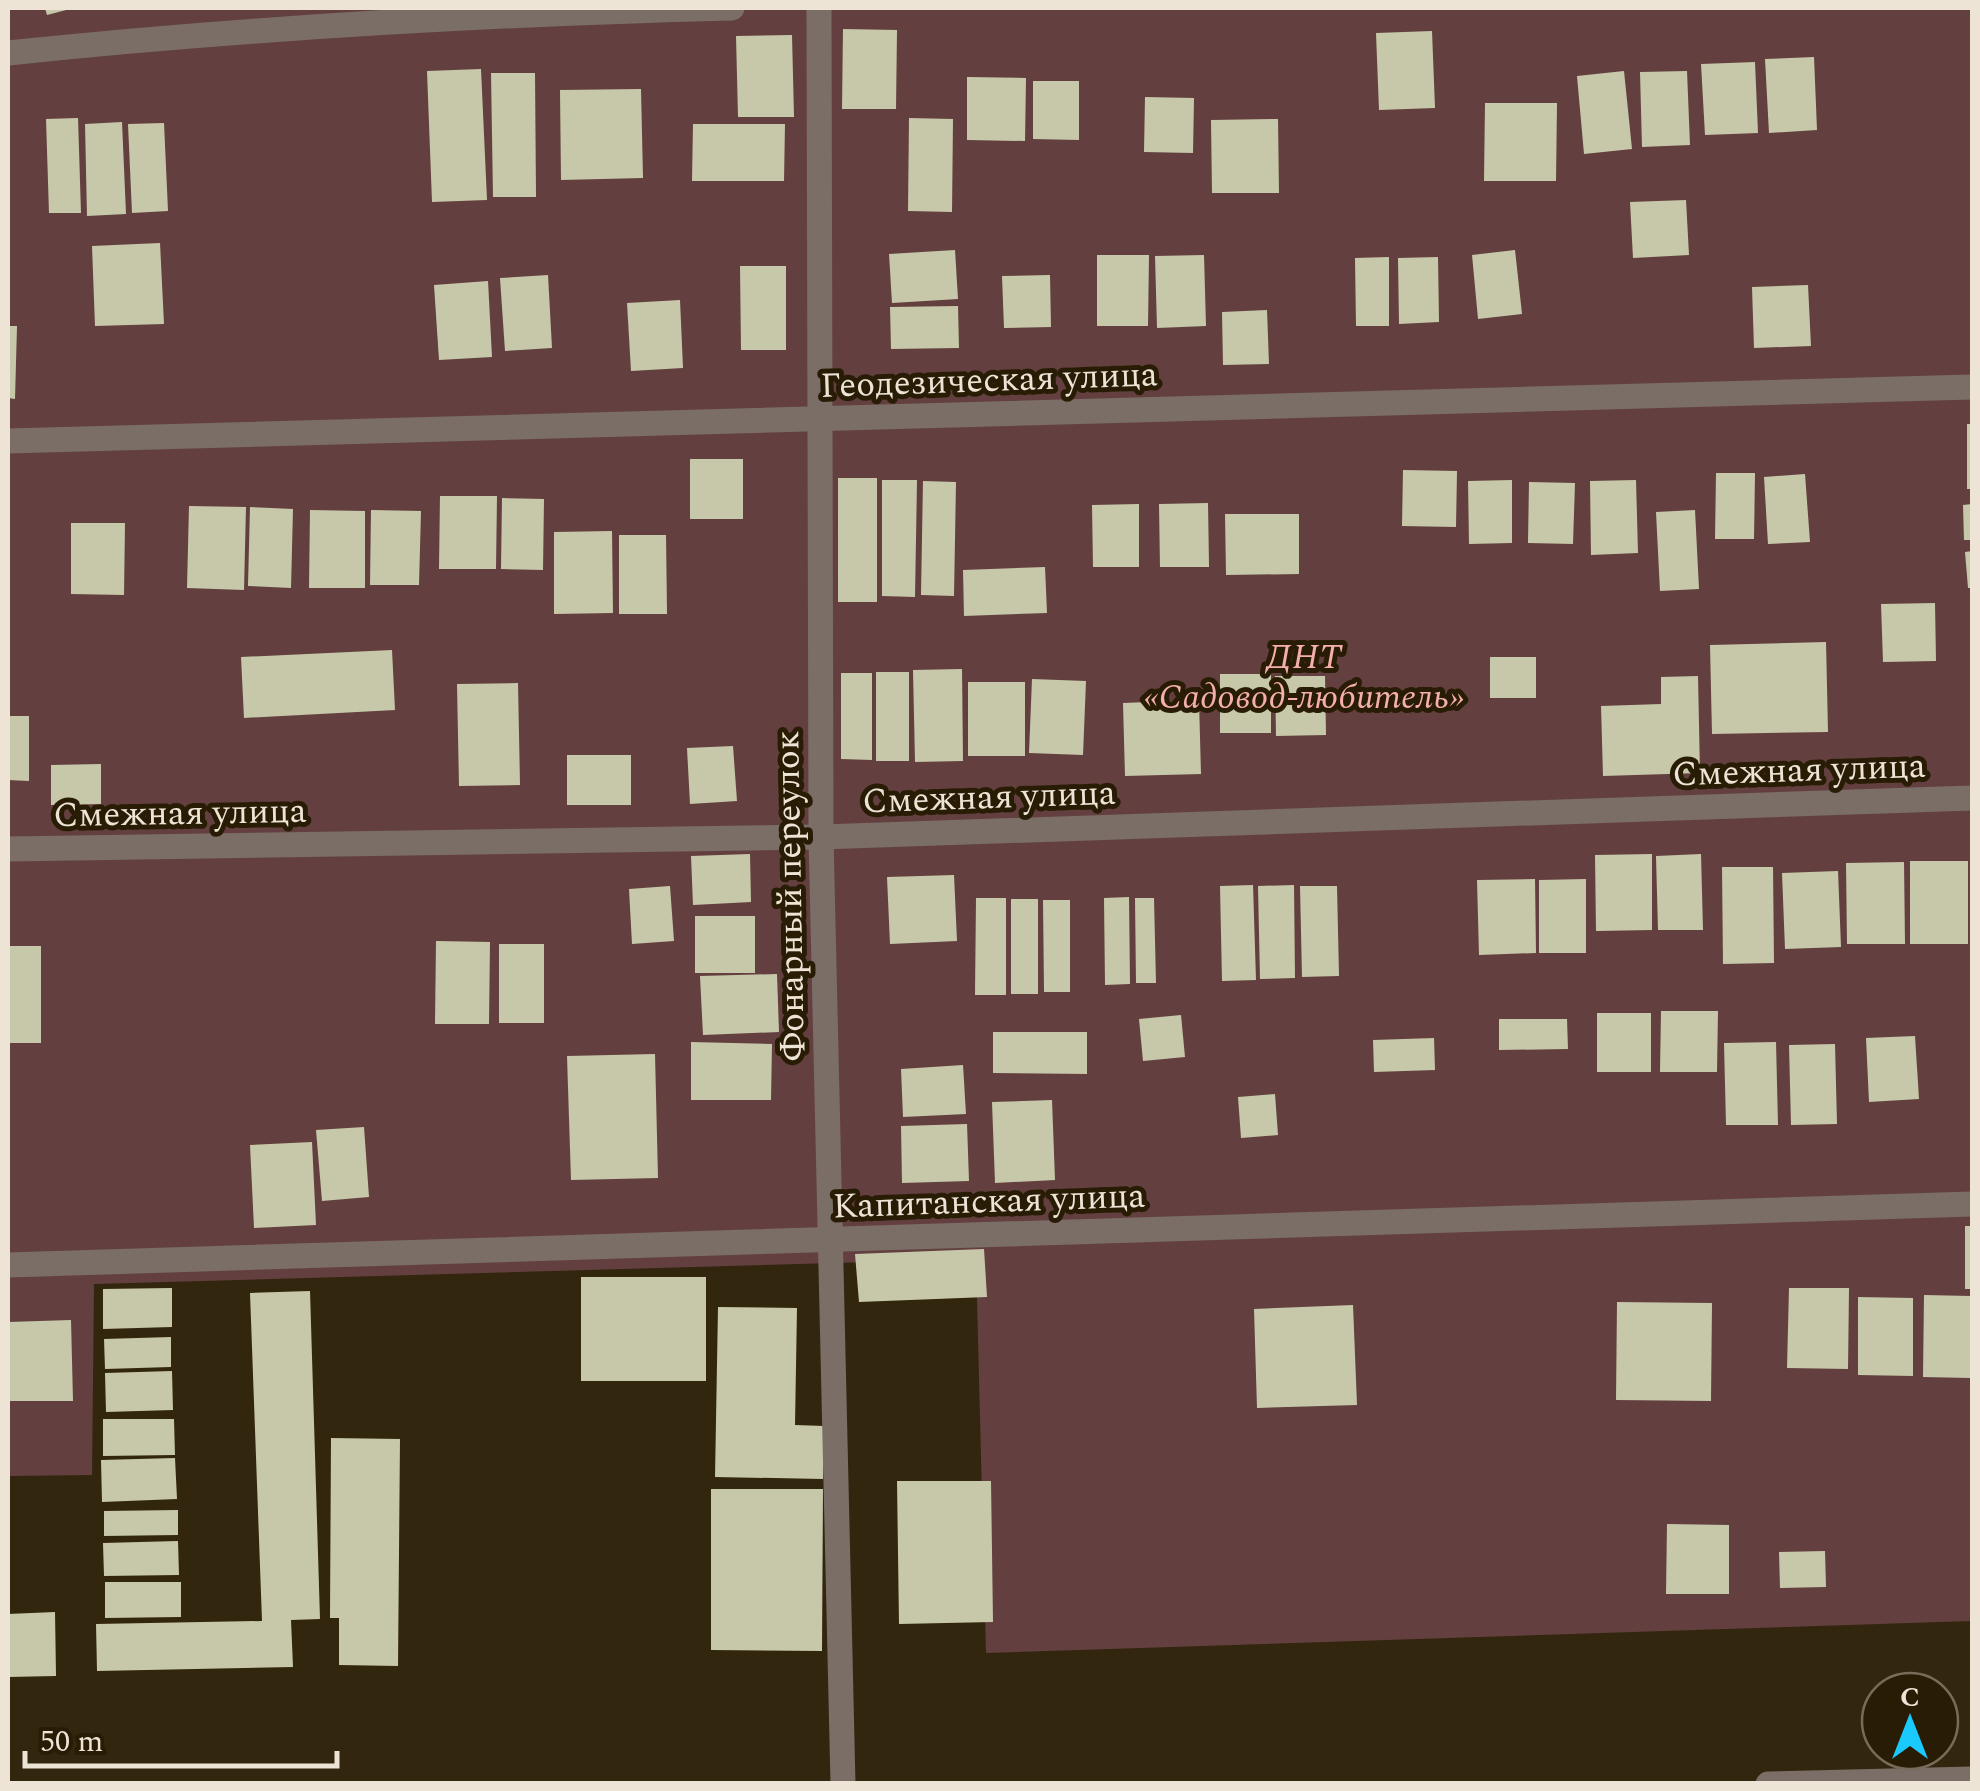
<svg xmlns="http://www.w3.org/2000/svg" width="1980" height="1791" viewBox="0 0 1980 1791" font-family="Spectral,serif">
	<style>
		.green { fill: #63403f }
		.building { fill: #c7c8a9 }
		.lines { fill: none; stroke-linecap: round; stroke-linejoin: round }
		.minor { stroke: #7b6e67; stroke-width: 25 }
		.labels { text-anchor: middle; stroke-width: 10; stroke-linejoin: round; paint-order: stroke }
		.street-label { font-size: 35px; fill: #ede4d6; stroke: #291c05 }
		.park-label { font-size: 35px; font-style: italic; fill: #f5afab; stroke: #291c05 }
	</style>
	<rect width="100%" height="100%" fill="#33260e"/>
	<path class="green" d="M8 8H1972V1621L986 1653 976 1259 94 1284 92 1475 8 1476Z"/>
	<g class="building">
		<path d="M45 8H70V9L47 15Z"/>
		<path d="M843 29 897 30 896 109H842Z"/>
		<path d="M1432 31 1435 108 1379 110 1376 33Z"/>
		<path d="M792 35 794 117H738L736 36Z"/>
		<path d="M1814 57 1817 130 1769 133 1765 59Z"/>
		<path d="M1755 62 1758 133 1705 135 1701 64Z"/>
		<path d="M481 69 487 200 432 202 427 71Z"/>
		<path d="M1624 71 1632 149 1584 154 1577 76Z"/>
		<path d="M1687 71 1690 145 1642 147 1640 72Z"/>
		<path d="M491 73H535L536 197H493Z"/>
		<path d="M967 77 1026 78 1025 141 967 140Z"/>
		<path d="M1033 81H1079V140L1033 139Z"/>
		<path d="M641 89 643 178 561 180 560 90Z"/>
		<path d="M1145 97 1194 98 1193 153 1144 152Z"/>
		<path d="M1485 103H1557L1556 181H1484Z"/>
		<path d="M78 118 81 213H49L46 119Z"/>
		<path d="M909 118 953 119 952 212 908 211Z"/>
		<path d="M1278 119 1279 193H1212L1211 120Z"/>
		<path d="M122 122 126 214 87 216 85 124Z"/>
		<path d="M164 123 168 211 132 213 128 124Z"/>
		<path d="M693 124H785L784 181H692Z"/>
		<path d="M1686 200 1689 255 1633 258 1630 202Z"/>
		<path d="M160 243 164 324 95 326 92 246Z"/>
		<path d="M955 250 958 299 892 303 889 254Z"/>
		<path d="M1515 250 1522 314 1478 319 1472 255Z"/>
		<path d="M1097 255H1149L1148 326H1097Z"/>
		<path d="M1204 255 1206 326 1157 328 1155 256Z"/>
		<path d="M1389 257V326H1356L1355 258Z"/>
		<path d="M1438 257 1439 322 1399 324 1398 258Z"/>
		<path d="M740 266H786V350H741Z"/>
		<path d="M548 275 552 348 505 351 500 278Z"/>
		<path d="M1050 275 1051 327 1004 328 1002 276Z"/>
		<path d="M488 281 492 357 439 360 434 285Z"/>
		<path d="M1808 285 1811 346 1754 348 1752 287Z"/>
		<path d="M680 300 683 368 631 371 627 303Z"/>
		<path d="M958 306 959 348 891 349 890 307Z"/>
		<path d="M1267 310 1269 364 1223 365 1222 312Z"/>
		<path d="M8 326H17L15 399 8 398Z"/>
		<rect x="1967" y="424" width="5" height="65"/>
		<rect x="690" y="459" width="53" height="60"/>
		<path d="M1403 470 1457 471 1456 527 1402 526Z"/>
		<path d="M1716 473H1755L1754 539H1715Z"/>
		<path d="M1805 474 1810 542 1768 544 1764 477Z"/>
		<rect x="838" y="478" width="39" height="124"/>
		<path d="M882 480H917L915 597 882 596Z"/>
		<path d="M1512 480V543L1469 544 1468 481Z"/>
		<path d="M1636 480 1638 553 1591 555 1590 481Z"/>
		<path d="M923 481 956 482 954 596 921 595Z"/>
		<path d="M1529 482 1575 483 1573 544 1528 543Z"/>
		<path d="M440 496H497L496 569H439Z"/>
		<path d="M502 498 544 499 543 570 501 569Z"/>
		<path d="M1208 503 1209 567H1160L1159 504Z"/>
		<path d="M1139 504V567H1093L1092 505Z"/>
		<path d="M1972 504V540H1964L1963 505Z"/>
		<path d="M189 506 246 507 244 590 187 588Z"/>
		<path d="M250 507 293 509 291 588 248 586Z"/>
		<path d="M310 510 365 511V588H309Z"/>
		<path d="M371 510 421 511 419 585H370Z"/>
		<path d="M1695 510 1699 589 1660 591 1656 512Z"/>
		<path d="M1225 514H1299V574L1226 575Z"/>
		<path d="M71 523H125L124 595 71 594Z"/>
		<path d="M612 531 613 613 554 614V532Z"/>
		<path d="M619 535H666L667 614H619Z"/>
		<path d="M1972 551V588H1968L1965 552Z"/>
		<path d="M1045 567 1047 613 964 616 963 570Z"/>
		<path d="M1935 603 1936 661 1883 662 1881 604Z"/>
		<path d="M1826 642 1828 732 1712 734 1710 645Z"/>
		<path d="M392 650 395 710 244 718 241 657Z"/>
		<rect x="1490" y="657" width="46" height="41"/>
		<path d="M962 669 963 761 915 762 913 670Z"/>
		<rect x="876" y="672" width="33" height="89"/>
		<path d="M841 673H872V760L841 759Z"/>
		<rect x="1220" y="674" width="51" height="59"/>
		<path d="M1275 676H1325L1326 735 1276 736Z"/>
		<path d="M1698 676 1700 773 1603 776 1601 706 1661 704V677Z"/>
		<path d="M1032 679 1086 681 1083 755 1029 753Z"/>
		<rect x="968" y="682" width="57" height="74"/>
		<path d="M518 683 520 785 459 786 457 684Z"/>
		<path d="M1199 700 1201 774 1125 776 1123 703Z"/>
		<path d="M8 716H29V781L8 780Z"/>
		<path d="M733 746 737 801 690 804 687 748Z"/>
		<rect x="567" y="755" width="64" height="50"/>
		<path d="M101 764V804L51 805V765Z"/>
		<path d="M750 854 751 902 693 905 691 856Z"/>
		<path d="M1652 854V930L1596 931 1595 855Z"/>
		<path d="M1701 854 1703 930H1658L1656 856Z"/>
		<rect x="1910" y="861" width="58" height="83"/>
		<path d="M1904 862 1905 944H1847L1846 863Z"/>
		<path d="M1722 867H1773L1774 963 1723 964Z"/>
		<path d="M1838 871 1841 947 1785 949 1782 873Z"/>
		<path d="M954 875 957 941 890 944 887 877Z"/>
		<path d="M1535 879 1536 953 1479 955 1477 880Z"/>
		<path d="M1586 879V953H1539V880Z"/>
		<path d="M1253 885 1256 980 1222 981 1220 886Z"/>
		<path d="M1294 885 1295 978 1260 979 1258 886Z"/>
		<path d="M670 886 674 941 632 944 629 889Z"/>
		<path d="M1300 886H1337L1339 976 1302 977Z"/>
		<path d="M1129 897 1130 984 1105 985 1104 898Z"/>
		<path d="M976 898H1006V995H975Z"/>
		<path d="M1135 898H1154L1156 983H1136Z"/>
		<rect x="1011" y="899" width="27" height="95"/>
		<path d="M1043 900H1070V992H1044Z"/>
		<rect x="695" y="916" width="60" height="57"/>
		<path d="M436 941 490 942 489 1024H435Z"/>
		<rect x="499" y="944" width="45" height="79"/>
		<rect x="8" y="946" width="33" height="97"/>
		<path d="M777 974 779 1032 703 1035 700 976Z"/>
		<path d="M1661 1011H1718L1717 1072H1660Z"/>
		<rect x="1597" y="1013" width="54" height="59"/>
		<path d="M1181 1015 1185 1057 1143 1061 1139 1019Z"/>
		<path d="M1499 1019H1567L1568 1049 1499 1050Z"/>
		<path d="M993 1032H1087V1074L993 1073Z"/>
		<path d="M1915 1036 1919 1099 1869 1102 1866 1038Z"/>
		<path d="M1434 1038 1435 1070 1374 1072 1373 1040Z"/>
		<path d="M691 1042 772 1044 771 1100H691Z"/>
		<path d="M1776 1042 1778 1125H1726L1724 1043Z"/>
		<path d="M1835 1044 1837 1124 1791 1125 1789 1045Z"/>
		<path d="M655 1054 658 1178 571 1180 567 1056Z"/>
		<path d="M963 1065 966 1114 903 1117 901 1069Z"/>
		<path d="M1275 1094 1278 1135 1241 1138 1238 1097Z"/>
		<path d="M1052 1100 1055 1180 995 1183 992 1102Z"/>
		<path d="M967 1124 969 1181 902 1183 901 1126Z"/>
		<path d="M364 1127 369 1197 322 1201 316 1130Z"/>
		<path d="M312 1142 316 1225 254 1228 250 1145Z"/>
		<rect x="1965" y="1226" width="7" height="63"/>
		<path d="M984 1249 987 1297 859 1302 855 1254Z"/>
		<rect x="581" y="1277" width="125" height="104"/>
		<path d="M172 1288V1327L103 1329V1289Z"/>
		<path d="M1789 1288H1849L1848 1369 1787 1368Z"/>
		<path d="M310 1291 320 1619 291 1620 293 1667 97 1671 96 1624 262 1621 250 1293Z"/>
		<path d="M1924 1295 1971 1296 1970 1378 1923 1377Z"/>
		<path d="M1858 1297 1913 1298V1376L1858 1375Z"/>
		<path d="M1617 1302 1712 1303 1711 1401 1616 1400Z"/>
		<path d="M1353 1305 1357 1405 1257 1408 1254 1309Z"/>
		<path d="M718 1307 797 1308 795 1425 824 1426 823 1479 715 1477Z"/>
		<path d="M71 1320 73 1401H8V1322Z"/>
		<path d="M171 1337V1367L105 1369 104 1339Z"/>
		<path d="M172 1371 173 1410 106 1412 105 1373Z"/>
		<path d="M103 1419H174L175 1455 103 1456Z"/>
		<path d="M331 1438 400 1439 398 1666 339 1665V1618H330Z"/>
		<path d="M175 1458 177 1499 102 1502 101 1460Z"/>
		<path d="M897 1481H991L993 1622 899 1624Z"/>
		<path d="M711 1489H823L822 1651 711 1650Z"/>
		<path d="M178 1510V1535L104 1536V1511Z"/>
		<path d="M1667 1524 1729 1525V1594H1666Z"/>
		<path d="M178 1541 179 1575 104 1576 103 1543Z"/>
		<path d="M1825 1551 1826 1587 1780 1588 1779 1552Z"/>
		<path d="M105 1582H181V1617L105 1618Z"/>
		<path d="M55 1612 56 1676 8 1677V1614Z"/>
	</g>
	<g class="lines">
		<g class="minor">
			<path d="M819 8 821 837 843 1784"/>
			<path d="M8 53C248 28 490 14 732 8"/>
			<path d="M8 441 1972 387"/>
			<path d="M8 849 821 837 1972 798"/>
			<path d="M8 1265 1972 1204"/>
			<path d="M1768 1784 1972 1779"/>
		</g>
	</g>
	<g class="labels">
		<g class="street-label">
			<text transform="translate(989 379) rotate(-2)" y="12">Геодезическая улица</text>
			<text transform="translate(1799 769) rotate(-2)" y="12">Смежная улица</text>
			<text transform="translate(989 796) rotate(-2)" y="12">Смежная улица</text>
			<text transform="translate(180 812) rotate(-1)" y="12">Смежная улица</text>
			<text transform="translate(789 896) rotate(-91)" y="12">Фонарный переулок</text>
			<text transform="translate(989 1200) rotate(-2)" y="12">Капитанская улица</text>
		</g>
		<g class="park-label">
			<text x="1304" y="668">ДНТ<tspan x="1304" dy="40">«Садовод-любитель»</tspan></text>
		</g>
	</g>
	<rect width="1980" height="1791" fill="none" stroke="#ede4d6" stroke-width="20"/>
	<g transform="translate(1910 1721)"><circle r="48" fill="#291c05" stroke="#776c59" stroke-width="2.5"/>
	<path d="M0-8L18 38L0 25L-18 38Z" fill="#1acafc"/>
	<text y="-15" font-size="28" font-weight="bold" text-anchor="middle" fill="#ede4d6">С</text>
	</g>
	<path d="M25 1751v15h312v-15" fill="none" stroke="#ede4d6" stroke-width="5"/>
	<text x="40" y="1751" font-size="30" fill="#ede4d6" stroke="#291c05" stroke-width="8" paint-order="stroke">50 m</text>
</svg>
